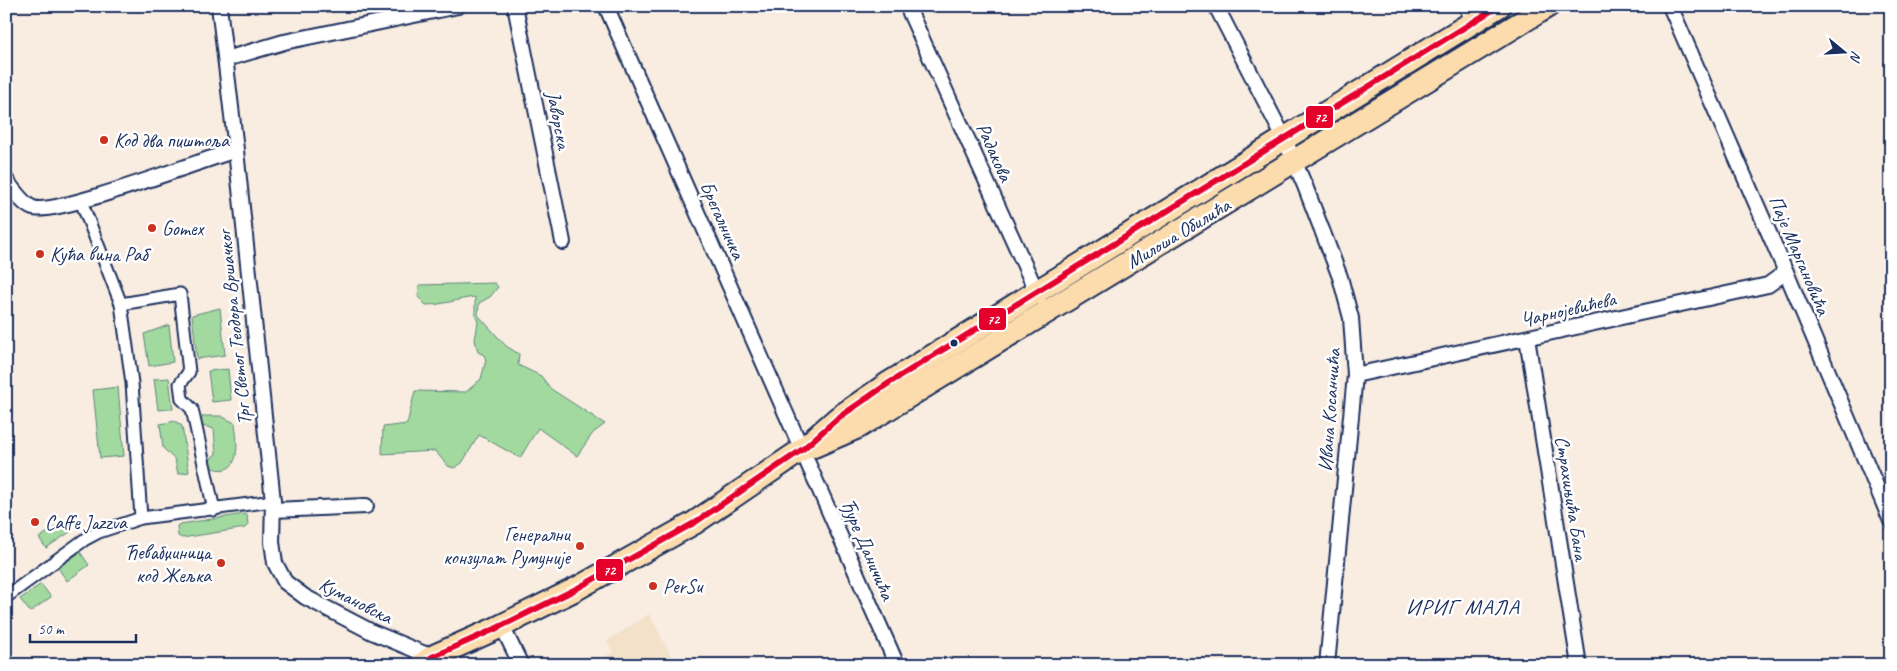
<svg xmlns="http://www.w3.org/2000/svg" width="1897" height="671" viewBox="0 0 1897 671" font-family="Caveat,sans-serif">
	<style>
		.built { fill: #f3e1ca }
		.green { fill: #a1d99e; stroke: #5e847e }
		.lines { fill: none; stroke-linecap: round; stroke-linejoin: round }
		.pedestrian-casing { stroke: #1b2f5e; stroke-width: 15 }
		.minor-casing { stroke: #1b2f5e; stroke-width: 18 }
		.primary-casing { stroke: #1b2f5e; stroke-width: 26 }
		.pedestrian { stroke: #fff; stroke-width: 11 }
		.minor { stroke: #fff; stroke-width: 14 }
		.primary { stroke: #fcdcac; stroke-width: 22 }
		.bus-1-casing { stroke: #fff; stroke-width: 10 }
		.bus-1 { stroke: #e4002b; stroke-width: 6 }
		.poi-dot { fill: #c8321e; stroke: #fff; stroke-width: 2 }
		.bus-dot { fill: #1b2f5e; stroke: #fff; stroke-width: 2 }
		.labels { text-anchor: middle; stroke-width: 5; stroke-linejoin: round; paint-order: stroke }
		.street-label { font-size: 20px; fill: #1b2f5e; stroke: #fff }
		.poi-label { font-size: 20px; fill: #1b2f5e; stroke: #fff; text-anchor: start }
		.quarter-label { font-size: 22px; letter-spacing: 1px; fill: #1b2f5e; stroke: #fff }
		.line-badge { stroke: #fff; stroke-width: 2 }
		.badge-label { font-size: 14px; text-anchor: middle; font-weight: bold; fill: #fff }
	</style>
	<rect width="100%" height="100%" fill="#f8ede0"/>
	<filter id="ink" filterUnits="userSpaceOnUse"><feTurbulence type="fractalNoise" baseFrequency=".02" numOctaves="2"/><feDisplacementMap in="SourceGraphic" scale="10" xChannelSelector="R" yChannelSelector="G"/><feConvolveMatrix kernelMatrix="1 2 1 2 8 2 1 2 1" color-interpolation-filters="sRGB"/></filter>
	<g filter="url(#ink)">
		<path class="built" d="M649 614 676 665H590L613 652 607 641Z"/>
		<g class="green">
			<path d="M495 283 498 287 490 297 479 303 478 315 506 346 519 354 518 365 541 376 551 389 605 424 593 433 577 456 538 428 520 458 479 435 462 463 454 468 448 466 435 451 382 454 383 427 407 424 415 391 466 392 481 379 486 360 484 355 478 352 475 340 478 322 475 314V297C458 299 443 305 426 305L418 297 419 285Z"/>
			<path d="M220 308 225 355 197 359 192 315Z"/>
			<path d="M169 325 173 362 149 366 144 334Z"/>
			<path d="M228 369 231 400 212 402 208 371Z"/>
			<path d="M169 378 173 409 158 410 154 379Z"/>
			<path d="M118 387 124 456 100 458 93 390Z"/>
			<path d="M203 416H221L235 423C237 440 243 478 212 468L209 464 211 458 216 454 214 429 203 426 200 423Z"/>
			<path d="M175 421 182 426 189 472 178 474 175 460 163 448 160 424Z"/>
			<path d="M244 514 247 515 248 525 245 528 182 538 178 536 177 526 180 524Z"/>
			<path d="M63 522 70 532 46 548 39 538Z"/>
			<path d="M80 552 89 565 67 581 58 568Z"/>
			<path d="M41 584 51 597 30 612 20 599Z"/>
		</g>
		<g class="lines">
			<defs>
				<g id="pedestrian">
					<path d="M81 201 121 304 132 383 141 518"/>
					<path d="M121 304 180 294 189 372 180 384 182 399 192 409 214 510"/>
					<path d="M6 597 84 540 99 532 141 518 273 501"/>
				</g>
				<g id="minor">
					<path d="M219 6 235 141 273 501 272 542 275 563 285 582 305 597 372 632 432 657"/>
					<path d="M515 6 563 242"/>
					<path d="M606 6 897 665"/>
					<path d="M907 6 1039 297"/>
					<path d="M1216 6 1285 140 1305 186 1340 277 1351 318 1355 375 1327 665"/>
					<path d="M1466 6 1474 21"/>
					<path d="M1670 6 1786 272 1891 521"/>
					<path d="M226 59 284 42 458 6"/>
					<path d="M6 180C13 189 22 204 33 208 56 216 202 160 236 150"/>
					<path d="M1527 338 1579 665"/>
					<path d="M1355 375 1768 285 1786 272"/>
					<path d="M273 510 366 506"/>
					<path d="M502 626 521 665"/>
				</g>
				<g id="primary">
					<path d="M814 446 858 427 1548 6"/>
					<path d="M421 665 432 657 495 629 576 589 694 523 803 449 838 418 889 383 1499 6"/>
				</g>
			</defs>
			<use href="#pedestrian" class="pedestrian-casing"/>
			<use href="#minor" class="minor-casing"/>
			<use href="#primary" class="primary-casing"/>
			<use href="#pedestrian" class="pedestrian"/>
			<use href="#minor" class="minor"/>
			<use href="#primary" class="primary"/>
			<defs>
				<path id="bus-1" d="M421 665 432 657 495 629 576 589 694 523 803 449 838 418 889 383 1499 6"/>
			</defs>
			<use href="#bus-1" class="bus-1-casing"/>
			<use href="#bus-1" class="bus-1"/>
		</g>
	</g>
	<g class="poi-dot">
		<circle cx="104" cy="140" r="5"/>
		<circle cx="152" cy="228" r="5"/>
		<circle cx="40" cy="254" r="5"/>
		<circle cx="35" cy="522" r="5"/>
		<circle cx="580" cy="546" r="5"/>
		<circle cx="221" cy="563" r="5"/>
		<circle cx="653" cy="586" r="5"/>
	</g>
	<circle class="bus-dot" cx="954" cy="343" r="4.5"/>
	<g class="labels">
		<g class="street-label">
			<text transform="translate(559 120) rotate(79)" y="7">Јаворска</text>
			<text transform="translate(995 152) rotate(66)" y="7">Радакова</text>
			<text transform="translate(723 220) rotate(66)" y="7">Брегалничка</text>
			<text transform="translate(1178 233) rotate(-31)" y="7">Милоша Обилића</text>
			<text transform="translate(1800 255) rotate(67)" y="7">Паје Маргановића</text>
			<text transform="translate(1568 309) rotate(-13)" y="7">Чарнојевићева</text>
			<text transform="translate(234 328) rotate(-96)" y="7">Трг Светог Теодора Вршачког</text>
			<text transform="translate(1329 410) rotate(-86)" y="7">Ивана Косанчића</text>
			<text transform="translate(1572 498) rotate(81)" y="7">Страхињића Бана</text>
			<text transform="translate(868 549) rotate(67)" y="7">Ђуре Даничића</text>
			<text transform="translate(356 600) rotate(27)" y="7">Кумановска</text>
		</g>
		<g class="poi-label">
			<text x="114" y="147">Код два пиштоља</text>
			<text x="162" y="235">Gomex</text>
			<text x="50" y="261">Кућа вина Раб</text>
			<text x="45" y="529">Caffe Jazzva</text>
			<text x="570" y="541" text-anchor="end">Генерални<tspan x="570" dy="23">конзулат Румуније</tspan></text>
			<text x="211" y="559" text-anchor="end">Ћевабџиница<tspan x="211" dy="23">код Жељка</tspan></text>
			<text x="663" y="593">PerSu</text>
		</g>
		<g class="quarter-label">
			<text x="1463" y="614">ИРИГ МАЛА</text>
		</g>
	</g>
	<g class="line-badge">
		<rect x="1305" y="105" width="29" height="24" rx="5" fill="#e4002b"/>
		<rect x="978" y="307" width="29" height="24" rx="5" fill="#e4002b"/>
		<rect x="595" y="558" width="29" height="24" rx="5" fill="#e4002b"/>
	</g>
	<g class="badge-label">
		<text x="1320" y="122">72</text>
		<text x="993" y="324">72</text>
		<text x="609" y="575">72</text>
	</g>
	<rect width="1897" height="671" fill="none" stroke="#fff" stroke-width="25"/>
	<rect x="12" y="12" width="1872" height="646" fill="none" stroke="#1b2f5e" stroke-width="2" filter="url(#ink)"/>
	<g transform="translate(1844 52) rotate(108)" stroke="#ffffff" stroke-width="4" paint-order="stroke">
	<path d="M0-4L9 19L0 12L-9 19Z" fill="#1b2f5e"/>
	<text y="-8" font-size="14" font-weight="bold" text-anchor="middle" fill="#1b2f5e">N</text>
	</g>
	<path d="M30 634v8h106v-8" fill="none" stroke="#1b2f5e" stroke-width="2.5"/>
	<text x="38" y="634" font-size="15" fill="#1b2f5e" stroke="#ffffff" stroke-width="4" paint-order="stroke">50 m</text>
</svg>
